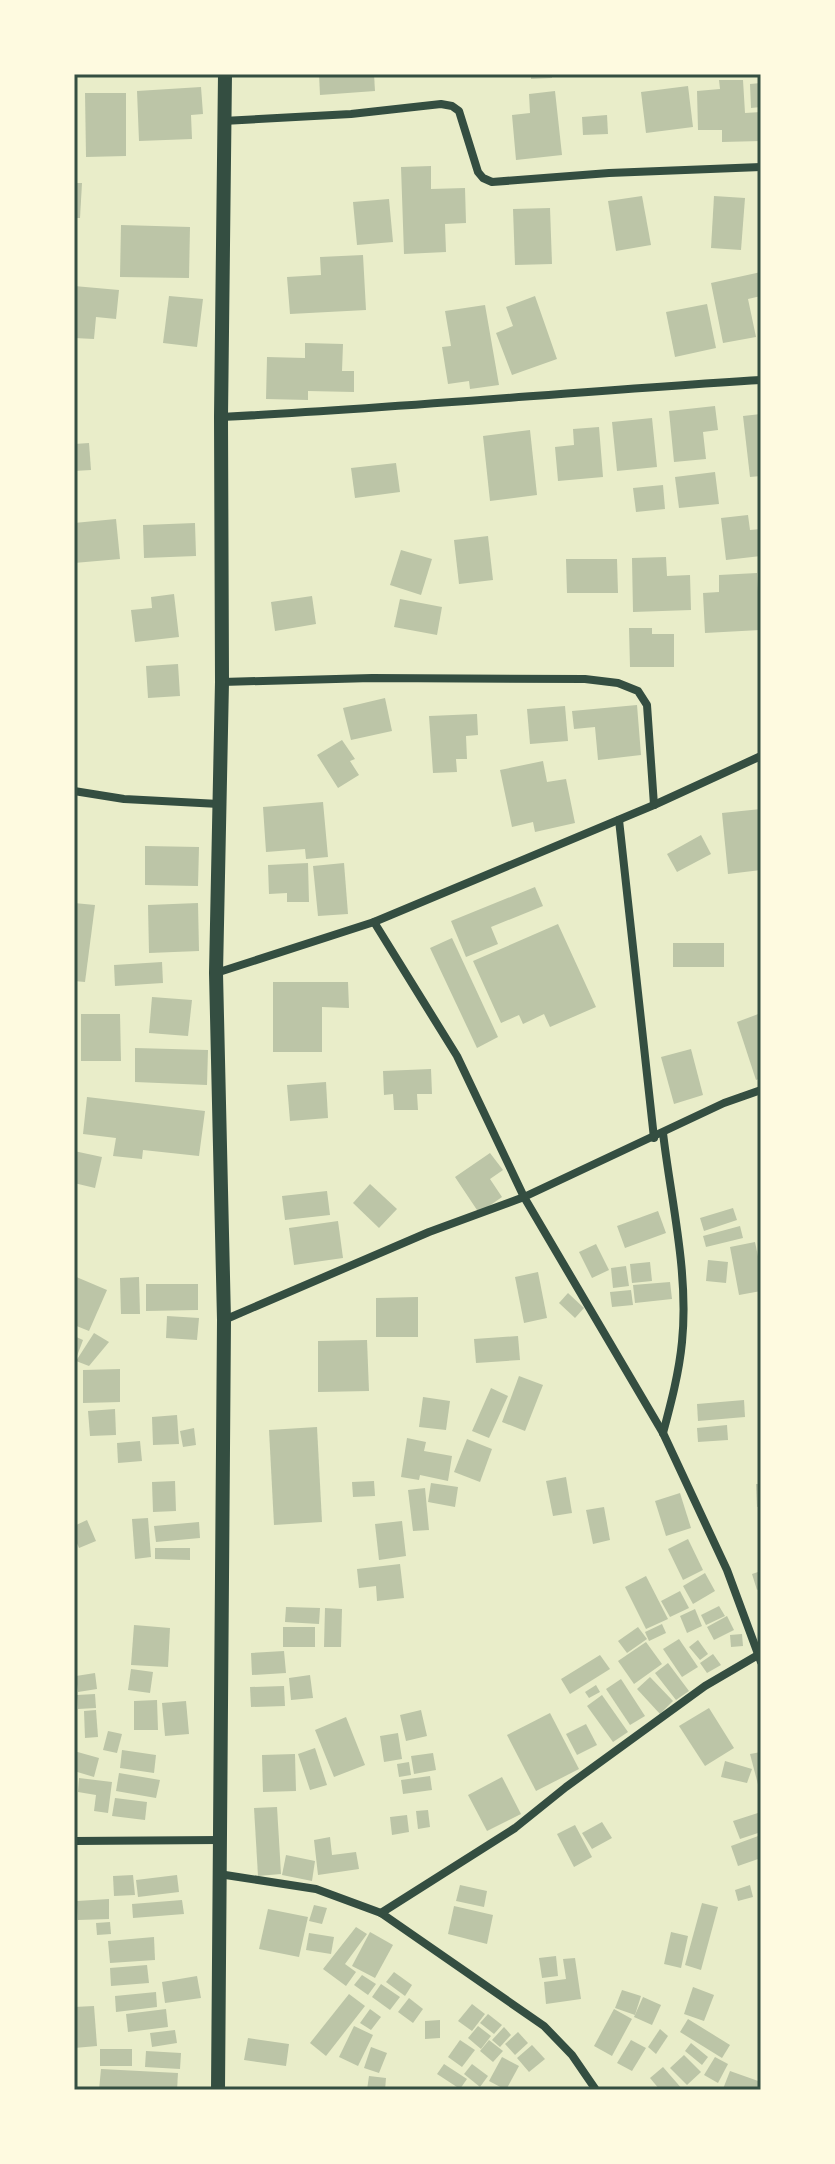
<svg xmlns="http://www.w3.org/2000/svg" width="835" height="2164" viewBox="0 0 835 2164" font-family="'Titillium Web',sans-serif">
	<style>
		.building { fill: #bcc5a7 }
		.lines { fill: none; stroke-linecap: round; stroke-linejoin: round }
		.minor { stroke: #344e41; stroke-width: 8 }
		.tertiary { stroke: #344e41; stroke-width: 14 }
		.neatline { fill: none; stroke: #344e41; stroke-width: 3 }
	</style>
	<rect width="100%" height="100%" fill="#e9edc9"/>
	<g class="building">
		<path d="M319 74H374L375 91 320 95Z"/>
		<path d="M531 74H552V78L531 79Z"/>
		<path d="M719 80H743L745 113 761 112V141L722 142V130H698L697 91 720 89Z"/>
		<path d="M761 83V107L751 108 750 84Z"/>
		<path d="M688 86 693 127 646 133 641 92Z"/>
		<path d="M201 87 203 114 191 115 192 139 139 141 137 91Z"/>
		<path d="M555 91 562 155 516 160 512 115 530 113 529 94Z"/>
		<path d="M85 93H126V156L86 157Z"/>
		<path d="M607 115 608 134 583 135 582 117Z"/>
		<path d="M431 166V189L465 188 466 223 445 224 446 252 404 254 401 167Z"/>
		<path d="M74 183H82L80 218H74Z"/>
		<path d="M642 196 651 245 616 251 608 201Z"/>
		<path d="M714 196 745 198 741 250 711 248Z"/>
		<path d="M389 199 393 242 357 245 353 202Z"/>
		<path d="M550 208 552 264 515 265 513 209Z"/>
		<path d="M121 225 190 227 189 278 120 277Z"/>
		<path d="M363 255 366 310 290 314 287 277 321 275 320 257Z"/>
		<path d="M761 272V296L748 299 756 337 723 343 711 283Z"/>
		<path d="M74 286 119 290 116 319 96 317 94 339 74 338Z"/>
		<path d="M169 296 203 299 197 347 163 343Z"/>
		<path d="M535 296 557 359 512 375 496 333 513 326 506 307Z"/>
		<path d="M707 304 716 348 675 357 666 312Z"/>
		<path d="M485 305 499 385 470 389 469 381 448 384 442 347 451 346 445 311Z"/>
		<path d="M305 343 343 344 342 371H354V392L308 391V400L266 399 267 357 305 358Z"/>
		<path d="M715 406 718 430 703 432 706 459 674 462 669 411Z"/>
		<path d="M761 414V476L750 477 743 416Z"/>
		<path d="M652 418 657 467 617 471 612 422Z"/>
		<path d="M599 427 603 477 558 481 555 447 574 445 573 429Z"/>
		<path d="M530 430 537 495 490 501 483 436Z"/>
		<path d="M89 443 91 470 74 471V444Z"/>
		<path d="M396 463 400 492 355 498 351 468Z"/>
		<path d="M715 472 719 504 679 508 675 477Z"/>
		<path d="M663 485 665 509 636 512 633 488Z"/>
		<path d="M748 515 750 530 761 529V556L726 560 721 518Z"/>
		<path d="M116 519 120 559 74 563V523Z"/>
		<path d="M195 523 196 556 144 558 143 525Z"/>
		<path d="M488 536 493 580 459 584 454 540Z"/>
		<path d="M401 550 432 559 421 595 390 585Z"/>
		<path d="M666 557 667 576 690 575 691 610 633 612 632 558Z"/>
		<path d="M566 559H617L618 593H567Z"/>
		<path d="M757 573 760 630 705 633 703 593 719 592V575Z"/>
		<path d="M174 594 179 637 135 642 131 610 152 608 151 597Z"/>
		<path d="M312 596 316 624 275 631 271 602Z"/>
		<path d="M400 599 442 607 437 635 394 627Z"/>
		<path d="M629 628H652V634H674V667H630Z"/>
		<path d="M178 664 180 696 148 698 146 666Z"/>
		<path d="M385 698 392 731 351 740 343 708Z"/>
		<path d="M637 705 641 755 598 760 595 727 574 729 572 711Z"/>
		<path d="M565 706 568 741 530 744 527 709Z"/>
		<path d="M477 714 478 735 466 736 467 759H456L457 772 433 773 429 716Z"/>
		<path d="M342 740 355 759 350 761 359 775 338 788 317 755Z"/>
		<path d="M543 761 547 782 566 779 575 823 535 832 533 822 512 827 500 770Z"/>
		<path d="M323 802 328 857 306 859 305 849 266 852 263 807Z"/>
		<path d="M761 809V870L728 874 722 813Z"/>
		<path d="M701 835 711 854 677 872 667 854Z"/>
		<path d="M145 846 199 847 198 886 145 885Z"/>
		<path d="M308 863 309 902H287V893L269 894 268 865Z"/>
		<path d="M344 863 348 914 318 916 313 866Z"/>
		<path d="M535 887 543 906 491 927 498 944 466 957 451 921Z"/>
		<path d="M74 903 95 905 85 982 74 981Z"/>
		<path d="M198 903 199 951 149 953 148 905Z"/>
		<path d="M558 924 596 1007 550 1027 544 1014 523 1024 519 1015 501 1023 473 961Z"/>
		<path d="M452 938 498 1037 477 1048 430 948Z"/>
		<rect x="673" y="943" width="51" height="24"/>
		<path d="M162 962 163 983 115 986 114 965Z"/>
		<path d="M273 982H348L349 1008 322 1007V1052H273Z"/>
		<path d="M152 997 192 1000 188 1036 149 1033Z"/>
		<path d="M761 1013V1078L756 1080 737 1022Z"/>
		<path d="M81 1014H120L121 1061H81Z"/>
		<path d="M135 1048 208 1050 207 1085 135 1082Z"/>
		<path d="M691 1049 703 1095 674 1104 661 1057Z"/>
		<path d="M431 1069 432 1094H417L418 1110H394L393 1094 384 1095 383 1071Z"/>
		<path d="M326 1082 328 1118 290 1121 287 1085Z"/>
		<path d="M87 1097 205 1111 199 1156 143 1150 142 1159 113 1156 116 1138 83 1134Z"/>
		<path d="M74 1151 102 1157 95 1188 74 1183Z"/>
		<path d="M490 1153 503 1170 490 1179 502 1197 479 1213 455 1177Z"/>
		<path d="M370 1184 397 1209 379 1228 353 1203Z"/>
		<path d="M327 1191 330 1215 285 1220 282 1196Z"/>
		<path d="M733 1208 737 1220 704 1231 700 1218Z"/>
		<path d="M658 1211 666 1233 625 1248 617 1226Z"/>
		<path d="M338 1221 343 1258 294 1265 289 1228Z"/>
		<path d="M740 1226 743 1238 706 1247 703 1236Z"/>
		<path d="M755 1242 761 1271V1291L739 1295 730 1247Z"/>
		<path d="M596 1244 609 1270 592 1278 579 1252Z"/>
		<path d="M708 1260 728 1262 726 1283 706 1281Z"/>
		<path d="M650 1262 652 1281 632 1283 630 1264Z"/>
		<path d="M626 1266 629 1286 613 1288 611 1268Z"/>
		<path d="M538 1272 547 1318 524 1323 515 1277Z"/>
		<path d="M74 1276 107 1290 89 1331 74 1325Z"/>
		<path d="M139 1277 140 1314H121L120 1278Z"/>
		<path d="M670 1282 672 1299 635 1303 633 1285Z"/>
		<path d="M146 1284H198V1310L146 1311Z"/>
		<path d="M631 1290 633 1305 612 1307 610 1292Z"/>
		<path d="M568 1293 584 1308 575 1318 559 1303Z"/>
		<path d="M418 1297V1337H376V1298Z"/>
		<path d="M167 1316 199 1318 197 1340 166 1338Z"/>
		<path d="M94 1333 109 1342 89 1366 76 1361Z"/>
		<path d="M74 1336 83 1340 74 1364Z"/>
		<path d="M518 1336 520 1360 476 1363 474 1339Z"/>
		<path d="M367 1340 369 1391 318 1392V1341Z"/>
		<path d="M120 1369V1402L83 1403V1370Z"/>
		<path d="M519 1376 543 1385 525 1431 502 1422Z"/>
		<path d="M491 1388 508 1396 489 1438 472 1431Z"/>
		<path d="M423 1397 450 1401 446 1430 419 1427Z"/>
		<path d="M744 1400 745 1417 698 1421 697 1404Z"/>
		<path d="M115 1409 116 1435 90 1436 88 1411Z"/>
		<path d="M177 1415 179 1444 153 1445 152 1417Z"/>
		<path d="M727 1425 728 1440 698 1442 697 1428Z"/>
		<path d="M317 1427 322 1522 274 1525 269 1430Z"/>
		<path d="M194 1428 196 1445 183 1447 180 1431Z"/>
		<path d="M407 1438 426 1442 424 1451 452 1456 448 1481 420 1475 419 1480 401 1477Z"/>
		<path d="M467 1439 492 1449 480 1482 454 1472Z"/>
		<path d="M140 1441 142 1461 118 1463 117 1443Z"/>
		<path d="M566 1477 572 1513 553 1516 546 1481Z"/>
		<path d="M175 1481 176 1511 153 1512 152 1482Z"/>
		<path d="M374 1481 375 1496 353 1497 352 1482Z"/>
		<path d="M431 1483 458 1487 455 1507 428 1502Z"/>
		<path d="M756 1484H761V1506L757 1507Z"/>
		<path d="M425 1488 429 1530 413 1531 408 1490Z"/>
		<path d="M680 1493 691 1528 666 1536 655 1501Z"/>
		<path d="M604 1507 610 1540 593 1544 586 1510Z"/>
		<path d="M148 1518 151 1557 135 1559 132 1519Z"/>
		<path d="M87 1520 96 1541 79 1548 74 1536V1526Z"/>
		<path d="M402 1521 406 1556 379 1560 375 1524Z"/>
		<path d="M199 1522 200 1538 156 1542 154 1526Z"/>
		<path d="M688 1539 703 1570 683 1580 668 1549Z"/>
		<path d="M155 1548H190V1560L155 1559Z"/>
		<path d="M400 1564 404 1598 377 1601 376 1586 359 1588 357 1569Z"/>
		<path d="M761 1571V1588L757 1590 752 1574Z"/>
		<path d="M705 1573 715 1591 693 1604 683 1586Z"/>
		<path d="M646 1576 668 1619 646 1629 625 1587Z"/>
		<path d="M680 1591 689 1608 670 1617 661 1601Z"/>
		<path d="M719 1606 725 1616 706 1625 701 1615Z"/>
		<path d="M286 1607 320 1608 319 1624 285 1622Z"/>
		<path d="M325 1608 342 1609 341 1647H324Z"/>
		<path d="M695 1609 702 1626 687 1633 680 1616Z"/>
		<path d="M727 1616 734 1630 714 1640 707 1627Z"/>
		<path d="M662 1624 666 1633 649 1641 645 1632Z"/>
		<path d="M134 1625 170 1628 168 1667 131 1665Z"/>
		<rect x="283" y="1627" width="32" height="20"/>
		<path d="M638 1627 647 1639 627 1653 618 1641Z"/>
		<path d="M742 1634 743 1646 731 1647 730 1635Z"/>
		<path d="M679 1639 698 1667 682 1677 663 1649Z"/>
		<path d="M698 1640 708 1654 700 1660 689 1647Z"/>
		<path d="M646 1642 662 1664 634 1684 618 1661Z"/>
		<path d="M284 1651 286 1673 252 1675 251 1653Z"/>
		<path d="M713 1654 721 1665 707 1673 700 1663Z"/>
		<path d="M600 1655 610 1669 570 1694 561 1679Z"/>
		<path d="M668 1663 689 1691 676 1700 655 1673Z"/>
		<path d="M131 1669 153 1672 150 1693 128 1690Z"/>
		<path d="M95 1673 97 1689 78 1692 76 1676Z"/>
		<path d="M310 1675 313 1698 291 1700 289 1678Z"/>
		<path d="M650 1677 673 1701 660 1714 637 1689Z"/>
		<path d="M621 1679 645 1716 630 1725 606 1689Z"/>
		<path d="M596 1685 600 1692 589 1698 585 1692Z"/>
		<path d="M284 1686 285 1706 251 1707 250 1687Z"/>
		<path d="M95 1694 96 1708 78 1709 77 1695Z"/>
		<path d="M602 1695 628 1732 613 1742 587 1706Z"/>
		<path d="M157 1700 158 1730H134V1701Z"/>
		<path d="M186 1701 189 1734 165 1736 162 1703Z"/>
		<path d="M709 1708 734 1748 705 1766 679 1726Z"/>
		<path d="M96 1710 98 1737 85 1738 84 1711Z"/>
		<path d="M421 1710 427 1736 406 1741 400 1715Z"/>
		<path d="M550 1713 579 1769 536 1791 507 1735Z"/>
		<path d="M346 1717 365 1765 334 1777 315 1730Z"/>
		<path d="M586 1724 597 1745 577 1755 566 1734Z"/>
		<path d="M108 1731 122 1734 117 1753 103 1750Z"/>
		<path d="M398 1733 402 1759 384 1762 380 1736Z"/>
		<path d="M315 1748 327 1785 310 1790 298 1754Z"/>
		<path d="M122 1750 156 1755 154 1773 120 1768Z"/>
		<path d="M74 1751 99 1758 94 1777 74 1771Z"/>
		<path d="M761 1752V1792H760L750 1754Z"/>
		<path d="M433 1753 436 1770 414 1774 411 1756Z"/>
		<path d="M295 1754 296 1791 263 1792 262 1755Z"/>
		<path d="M725 1761 752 1769 747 1783 721 1777Z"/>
		<path d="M409 1762 411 1775 399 1777 397 1764Z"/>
		<path d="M119 1773 160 1780 156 1798 116 1791Z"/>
		<path d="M430 1776 432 1790 403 1794 401 1780Z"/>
		<path d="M502 1777 521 1814 487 1831 468 1795Z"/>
		<path d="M79 1778 112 1782 108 1813 94 1811 96 1795 78 1792Z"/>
		<path d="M115 1798 147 1802 145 1820 112 1816Z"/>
		<path d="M277 1807 281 1874 258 1876 254 1808Z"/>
		<path d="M428 1810 430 1827 418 1829 416 1811Z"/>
		<path d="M761 1812V1832L740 1839 733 1821Z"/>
		<path d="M407 1815 409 1832 392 1835 390 1817Z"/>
		<path d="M602 1822 612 1838 592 1849 582 1833Z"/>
		<path d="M575 1825 592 1857 574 1867 557 1834Z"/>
		<path d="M761 1835V1858L738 1866 731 1846Z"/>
		<path d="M330 1837 332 1855 356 1852 359 1869 318 1875 314 1840Z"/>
		<path d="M286 1855 315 1861 312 1881 282 1875Z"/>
		<path d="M133 1875 135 1895 114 1896 113 1876Z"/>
		<path d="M177 1875 179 1892 138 1897 136 1880Z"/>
		<path d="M460 1885 487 1891 484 1907 456 1901Z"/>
		<path d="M750 1885 753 1897 738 1901 735 1890Z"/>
		<path d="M109 1899V1919L78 1920 77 1901Z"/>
		<path d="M182 1900 184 1914 133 1918 132 1904Z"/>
		<path d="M702 1903 718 1907 701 1970 685 1965Z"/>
		<path d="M314 1905 327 1908 322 1924 309 1921Z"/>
		<path d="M454 1906 493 1915 487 1944 448 1934Z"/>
		<path d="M268 1909 308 1917 299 1957 259 1949Z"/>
		<path d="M110 1922 111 1934 97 1935 96 1923Z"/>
		<path d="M356 1927 367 1934 345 1964 356 1972 346 1986 323 1969Z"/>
		<path d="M370 1932 393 1945 375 1978 352 1966Z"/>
		<path d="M671 1932 688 1936 681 1968 664 1964Z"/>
		<path d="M309 1933 334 1937 331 1954 306 1950Z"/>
		<path d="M154 1937 155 1960 110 1963 108 1941Z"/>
		<path d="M556 1956 558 1976 542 1978 539 1958Z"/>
		<path d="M575 1958 581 1999 546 2004 544 1982 566 1979 563 1959Z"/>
		<path d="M147 1965 149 1983 111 1986 110 1968Z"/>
		<path d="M394 1972 412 1985 405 1996 386 1982Z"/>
		<path d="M362 1975 376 1984 368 1995 354 1985Z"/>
		<path d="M197 1976 201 1998 165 2003 162 1982Z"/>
		<path d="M381 1984 400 1997 390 2010 372 1997Z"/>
		<path d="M693 1987 714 1995 704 2021 684 2014Z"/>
		<path d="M622 1990 641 1996 635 2015 615 2008Z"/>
		<path d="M156 1992 157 2007 116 2012 115 1996Z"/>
		<path d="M349 1994 365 2006 326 2056 310 2043Z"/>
		<path d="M643 1997 661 2005 652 2025 634 2017Z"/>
		<path d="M409 1998 423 2009 413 2023 398 2012Z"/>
		<path d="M472 2004 485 2014 472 2031 458 2021Z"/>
		<path d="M94 2006 97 2046 74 2048V2007Z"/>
		<path d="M166 2009 168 2027 128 2032 126 2014Z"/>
		<path d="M370 2009 381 2017 371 2030 360 2023Z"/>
		<path d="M614 2009 632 2019 612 2056 594 2046Z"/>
		<path d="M488 2014 502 2025 494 2034 480 2023Z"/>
		<path d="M688 2019 730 2045 722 2058 680 2032Z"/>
		<path d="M440 2020V2038L425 2039V2021Z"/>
		<path d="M354 2026 373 2035 358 2066 339 2057Z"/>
		<path d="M478 2026 491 2036 481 2049 468 2038Z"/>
		<path d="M504 2027 511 2035 500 2047 492 2040Z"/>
		<path d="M660 2029 668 2036 656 2054 648 2047Z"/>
		<path d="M175 2030 177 2043 152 2047 150 2033Z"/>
		<path d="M518 2032 528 2043 515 2055 505 2044Z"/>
		<path d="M248 2038 289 2044 286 2066 244 2060Z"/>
		<path d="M460 2040 475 2050 462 2067 448 2057Z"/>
		<path d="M489 2040 503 2051 493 2062 480 2051Z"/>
		<path d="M631 2040 646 2048 632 2071 617 2063Z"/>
		<path d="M691 2043 708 2057 702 2065 685 2051Z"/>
		<path d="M532 2045 545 2059 529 2072 517 2058Z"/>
		<path d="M371 2047 387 2053 379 2073 364 2068Z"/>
		<rect x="100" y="2049" width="32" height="17"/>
		<path d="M146 2051 181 2053 180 2069 145 2067Z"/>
		<path d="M684 2055 701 2072 687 2085 670 2068Z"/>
		<path d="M502 2057 519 2066 506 2090 489 2081Z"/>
		<path d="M715 2057 728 2064 718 2083 704 2075Z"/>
		<path d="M444 2064 467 2079 460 2089 437 2074Z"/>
		<path d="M472 2064 488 2076 480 2087 464 2074Z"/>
		<path d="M663 2067 683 2090H660L650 2078Z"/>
		<path d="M101 2069 178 2073 177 2090H99Z"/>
		<path d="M730 2071 761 2082V2090L723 2089Z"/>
		<path d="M369 2076 386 2078 385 2090H367Z"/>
	</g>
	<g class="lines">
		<g class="minor">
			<path d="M223 121 351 114 441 104 452 106 459 111 478 172 483 178 492 182 609 173 761 167"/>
			<path d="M221 417C401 408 581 391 761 380"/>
			<path d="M222 682 372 678 585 679 618 683 638 691 647 705 654 805"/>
			<path d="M74 791 124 799 219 804"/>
			<path d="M619 820 654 1138"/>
			<path d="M374 922 457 1056 524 1197 663 1433 727 1570 761 1662"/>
			<path d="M216 973 374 922 654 805 761 756"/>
			<path d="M224 1320 429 1232 524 1197 724 1103 761 1090"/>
			<path d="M663 1433C671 1403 679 1373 682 1342 689 1273 671 1201 663 1133"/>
			<path d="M74 1841 219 1840"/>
			<path d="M219 1874 316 1889 381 1913 544 2026 572 2055 596 2090"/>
			<path d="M381 1913 515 1828 566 1787 705 1686 758 1655"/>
		</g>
		<path class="tertiary" d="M218 2090 224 1320 216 973 222 682 221 417 225 74"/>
	</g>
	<rect width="835" height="2164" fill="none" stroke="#fefae0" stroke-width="152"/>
	<rect x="76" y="76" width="683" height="2012" class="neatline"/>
</svg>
